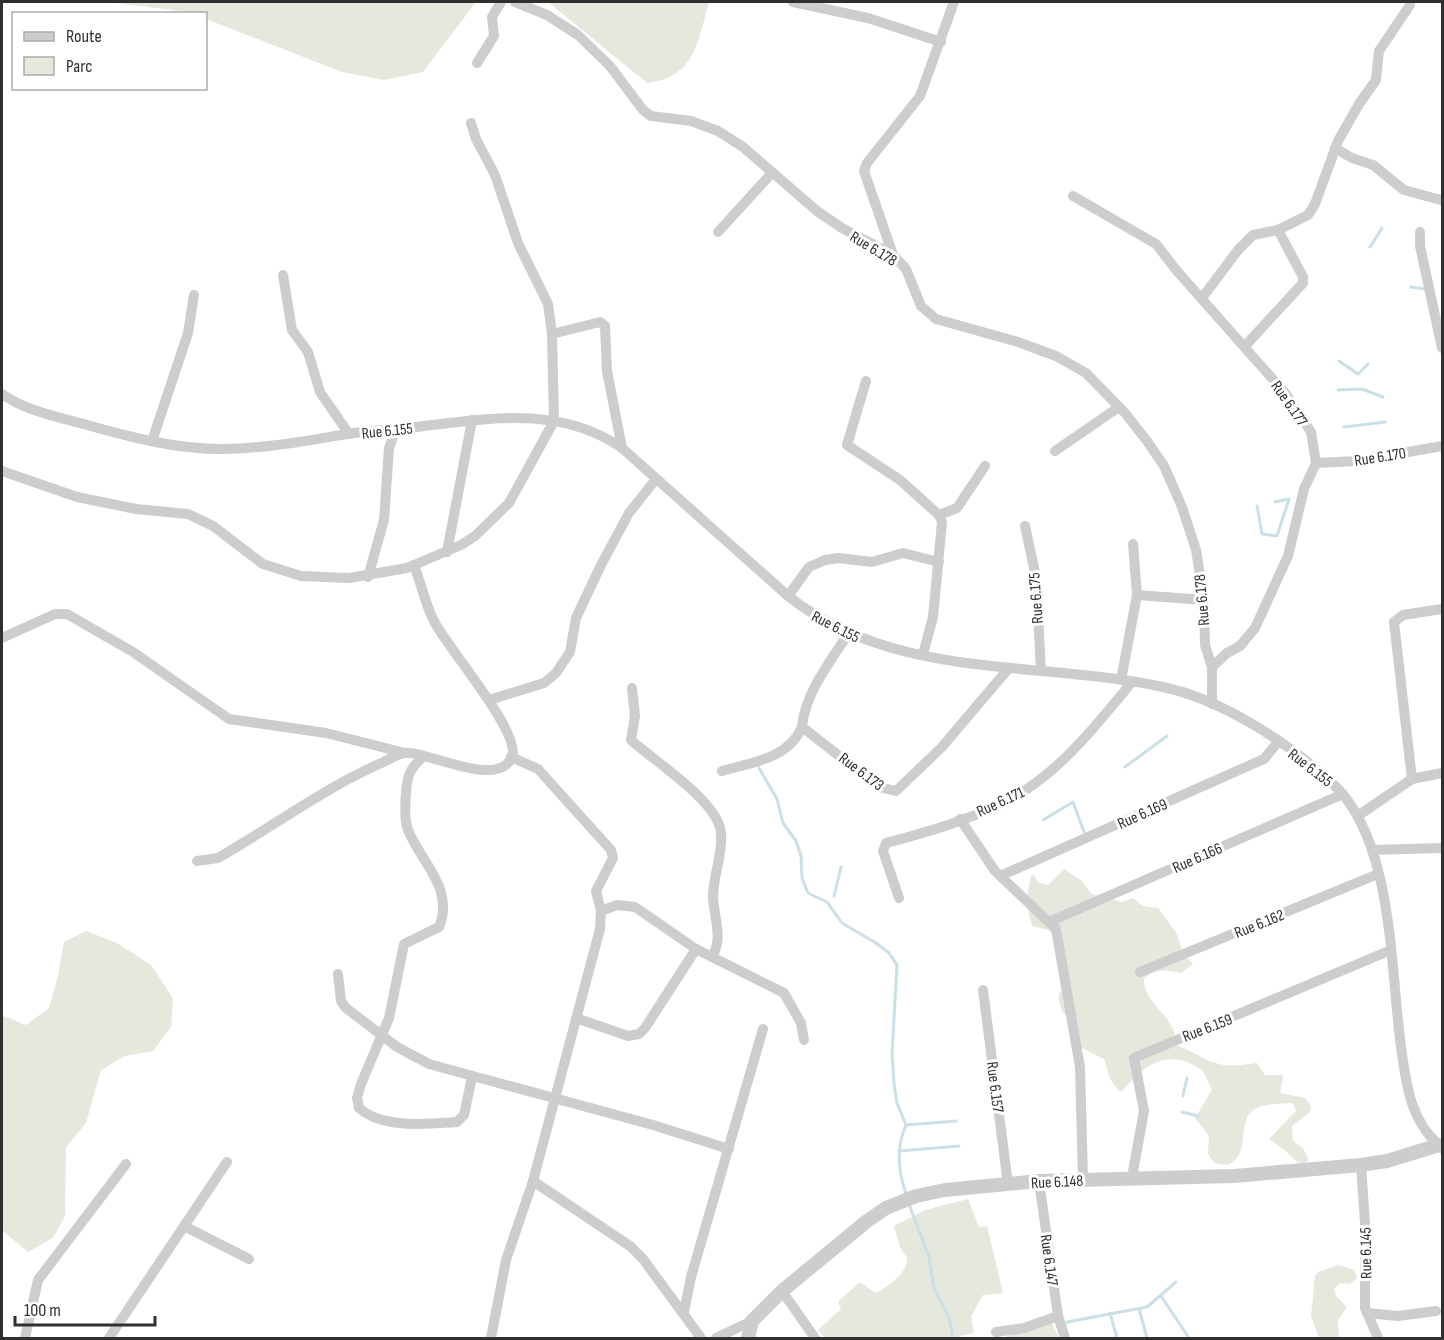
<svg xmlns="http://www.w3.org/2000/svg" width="1444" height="1340" viewBox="0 0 1444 1340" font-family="'Sofia Sans Condensed',sans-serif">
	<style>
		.green { fill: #e4e8dd }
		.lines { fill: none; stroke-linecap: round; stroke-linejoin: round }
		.stream { stroke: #cbdfe7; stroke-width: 3 }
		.minor { stroke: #cdcdcd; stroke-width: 10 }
		.tertiary { stroke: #cdcdcd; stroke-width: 14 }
		.labels { text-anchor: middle; stroke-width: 6; stroke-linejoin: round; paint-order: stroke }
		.street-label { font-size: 16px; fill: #303030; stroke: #fff }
	</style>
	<rect width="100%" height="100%" fill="#fff"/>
	<g class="green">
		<path d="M107 2H476L423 72 384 80 342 72 206 19V14Z"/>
		<path d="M548 2H709C698 41 695 78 647 83Z"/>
		<path d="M1064 869 1082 881 1092 894 1122 902 1133 898 1143 906 1158 908 1177 934 1183 953 1193 964 1181 973C1169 970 1153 968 1144 979 1143 1002 1170 1013 1175 1035L1171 1043C1211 1058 1210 1071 1257 1063L1265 1075H1282L1283 1078 1280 1093 1305 1098 1311 1106 1310 1112 1292 1126 1293 1141 1303 1148 1309 1160 1304 1163 1297 1162 1287 1152 1269 1139 1296 1111 1293 1103C1283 1104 1269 1103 1259 1107 1233 1116 1254 1155 1227 1165L1214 1163 1208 1154 1209 1136 1195 1118 1212 1090 1203 1071C1171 1047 1144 1063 1123 1091H1119L1110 1079 1104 1059 1078 1046 1071 1020C1062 1014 1058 1005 1059 994L1066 986 1053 936 1049 930 1032 926 1026 901 1031 876 1034 875 1038 882 1048 885Z"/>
		<path d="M86 931 117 943 151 965 173 998 171 1027 153 1051 125 1056 101 1070 86 1123 66 1147 65 1216 53 1238 28 1252 2 1230V1015L26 1025 49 1008 58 976 64 942Z"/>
		<path d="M968 1199 979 1227 987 1226 1003 1293 983 1295 971 1317 974 1333 960 1336 961 1338H825L818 1330 841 1309 838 1302 860 1282 876 1293C888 1286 908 1274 907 1258L900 1247 894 1226 925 1210Z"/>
		<path d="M1338 1265 1354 1270 1357 1278 1350 1284 1340 1283 1334 1289 1336 1296 1347 1307 1338 1320 1339 1338H1319L1311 1316 1315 1276 1318 1272Z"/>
		<path d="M1052 1323 1059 1338H1008L1007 1336Z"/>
	</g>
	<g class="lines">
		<g class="stream">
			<path d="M1370 247 1382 228"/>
			<path d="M1411 287 1425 289"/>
			<path d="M1339 361 1358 374 1368 364"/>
			<path d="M1338 390 1362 389 1383 397"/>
			<path d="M1344 427 1385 422"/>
			<path d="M1257 506 1262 534 1277 536 1289 499 1275 502"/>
			<path d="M1125 767 1167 736"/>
			<path d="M759 768 777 799 783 823 796 841 801 856 802 878 808 893 827 902 842 923 876 943 889 953 897 965 892 1054 894 1084 897 1103 906 1125C896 1148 898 1170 906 1194"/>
			<path d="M1043 820 1073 802 1084 832"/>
			<path d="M834 896 841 867"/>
			<path d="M1183 1096 1187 1078"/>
			<path d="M1182 1112 1198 1116"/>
			<path d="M906 1125 956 1121"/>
			<path d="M899 1151 959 1146"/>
			<path d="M909 1204 929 1257 934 1288 949 1317 953 1338"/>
			<path d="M1161 1296 1189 1338"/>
			<path d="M1139 1309 1147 1338"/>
			<path d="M1110 1313 1117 1338"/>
			<path d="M1067 1322 1147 1307 1176 1282"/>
		</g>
		<g class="minor">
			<path d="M515 2 547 15 578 35 610 66 643 110 651 116 691 121 718 131 743 147 817 211 842 228 893 255 906 269 921 306 936 319 1018 342 1056 356 1086 373 1125 413 1147 441 1164 466 1182 507 1196 550 1204 600 1205 645 1212 667"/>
			<path d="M793 2 868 18 941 42"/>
			<path d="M477 63 494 36 492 17 501 2"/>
			<path d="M1335 148 1352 158 1373 165 1404 190 1441 200"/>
			<path d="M1073 196 1156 244 1177 271 1286 394 1311 432 1316 463 1304 489 1288 556 1255 628 1240 646 1227 653 1212 667V704"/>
			<path d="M718 232 771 174"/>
			<path d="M1420 232V246L1442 348"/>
			<path d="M893 255 864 171 867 163 920 96 954 2"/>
			<path d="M283 275 292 330 308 352 320 392 349 434"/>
			<path d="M1202 298 1238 250 1253 235 1278 230 1308 215 1315 204 1338 141 1359 104 1376 80 1379 51 1410 5"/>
			<path d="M552 334 600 322 605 326 607 371 622 448"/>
			<path d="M1245 346 1303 283V277L1278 230"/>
			<path d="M866 381 847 445 900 480 939 515 942 522 933 617 923 654"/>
			<path d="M2 394C26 411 58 417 87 425 130 437 175 449 221 449 263 449 305 441 347 434 372 430 399 430 424 426 493 418 561 406 622 448L788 596C895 681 1037 660 1163 687 1221 699 1289 743 1332 783 1394 839 1390 969 1401 1047 1406 1083 1410 1120 1439 1145"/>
			<path d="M152 441 188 333 194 295"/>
			<path d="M1055 451 1119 407"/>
			<path d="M1316 463 1357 461 1442 446"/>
			<path d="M2 471 77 497 136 509 188 514 213 526 263 564 301 576 349 578 407 568 461 545 475 536 509 503 554 421 552 334 548 304 518 243 495 175 476 139 471 123"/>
			<path d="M939 515 957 508 985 466"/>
			<path d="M1025 526 1036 577 1041 671"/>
			<path d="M447 552 472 420"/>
			<path d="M368 577 384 520 389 448 396 429"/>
			<path d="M1137 595 1204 600"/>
			<path d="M788 596 809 567 825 560 839 558 872 562 903 553 939 562"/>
			<path d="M2 638 55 614H67L133 652 229 719 326 733 405 753"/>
			<path d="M1121 680 1137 595 1133 544"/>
			<path d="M632 688 635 716 631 740C654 761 719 802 721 833 723 854 713 876 713 897 714 918 723 937 713 955"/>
			<path d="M489 700 544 683 556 673 570 652 576 618 601 565 629 513 656 479"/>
			<path d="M802 727C805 693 830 662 848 634"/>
			<path d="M423 757C410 768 407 776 406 793 405 804 404 819 408 830 420 861 455 888 439 927L404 944 389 1018 361 1084 357 1098 359 1108C383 1129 427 1124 457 1122L464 1115 472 1077"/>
			<path d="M722 771C753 762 788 759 802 727L879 787 896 791 941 748 1009 668"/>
			<path d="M1412 779 1394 622 1403 615 1442 609"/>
			<path d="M1359 815 1412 779 1442 773"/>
			<path d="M960 819 995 871 1056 929 1080 1067 1083 1179"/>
			<path d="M1372 850 1442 848"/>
			<path d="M197 861 218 858C272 827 323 789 379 764 387 761 397 754 404 753 427 750 497 790 512 757 522 733 446 646 434 621 425 604 421 583 414 565"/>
			<path d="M1000 876 1264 759 1278 742"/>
			<path d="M899 898 883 851 886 843C932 831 987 815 1027 789 1068 762 1101 719 1132 682"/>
			<path d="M601 911 617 905 635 907 696 949 784 993 801 1023 804 1040"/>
			<path d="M1051 921 1343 794"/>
			<path d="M1140 972 1378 874"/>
			<path d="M338 974 341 1001 346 1008 397 1047 429 1064 653 1125 729 1149"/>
			<path d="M983 990 1008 1184"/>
			<path d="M576 1018 628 1036 639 1034 645 1028 696 949"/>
			<path d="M1361 1165 1365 1223V1308L1378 1338"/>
			<path d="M1132 1177 1144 1111 1134 1058 1391 950"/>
			<path d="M533 1181 630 1246 643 1259 701 1338"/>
			<path d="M1039 1181 1058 1316 1065 1338"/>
			<path d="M184 1226 249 1259"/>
			<path d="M782 1291 815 1338"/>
			<path d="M684 1312 691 1277 763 1029"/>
			<path d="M1367 1313 1398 1316 1436 1311"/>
			<path d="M996 1332 1024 1328 1058 1316"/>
			<path d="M25 1338 38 1280 126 1164"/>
			<path d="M109 1338 227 1162"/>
			<path d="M491 1338 506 1260 533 1181 600 929 601 911 596 891 613 858 611 850 538 769 511 757"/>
			<path d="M716 1338 752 1321"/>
		</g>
		<path class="tertiary" d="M748 1338 752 1321 782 1291 867 1221 886 1208 916 1196 945 1190 1039 1181 1234 1176 1361 1165 1387 1161 1439 1145 1442 1146"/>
	</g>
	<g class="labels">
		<g class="street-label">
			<text transform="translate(874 248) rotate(31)" y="6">Rue 6.178</text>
			<text transform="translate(1290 403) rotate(55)" y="6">Rue 6.177</text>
			<text transform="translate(387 430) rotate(-6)" y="6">Rue 6.155</text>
			<text transform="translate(1380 456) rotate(-9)" y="6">Rue 6.170</text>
			<text transform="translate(1035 598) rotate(-94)" y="6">Rue 6.175</text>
			<text transform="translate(1201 600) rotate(-95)" y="6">Rue 6.178</text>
			<text transform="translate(836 626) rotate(27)" y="6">Rue 6.155</text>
			<text transform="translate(1311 767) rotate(38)" y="6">Rue 6.155</text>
			<text transform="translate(862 771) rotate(37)" y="6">Rue 6.173</text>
			<text transform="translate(1000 801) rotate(-25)" y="6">Rue 6.171</text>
			<text transform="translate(1142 813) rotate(-24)" y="6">Rue 6.169</text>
			<text transform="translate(1197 857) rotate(-24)" y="6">Rue 6.166</text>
			<text transform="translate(1259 923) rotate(-22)" y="6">Rue 6.162</text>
			<text transform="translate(1207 1027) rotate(-21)" y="6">Rue 6.159</text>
			<text transform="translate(996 1087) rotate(83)" y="6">Rue 6.157</text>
			<text transform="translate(1057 1181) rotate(-3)" y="6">Rue 6.148</text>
			<text transform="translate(1365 1253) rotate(-91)" y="6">Rue 6.145</text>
			<text transform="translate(1050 1260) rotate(82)" y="6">Rue 6.147</text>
		</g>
	</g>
	<rect width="1444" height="1340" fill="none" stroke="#303030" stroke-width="6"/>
	<rect x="12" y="12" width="195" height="78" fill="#ffffff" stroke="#acacac" stroke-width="1.5"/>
	<rect x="24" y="32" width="30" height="9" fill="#cdcdcd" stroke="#acacac" stroke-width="1.5"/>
	<text x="66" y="42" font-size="18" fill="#303030">Route</text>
	<rect x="24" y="57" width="30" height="18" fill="#e4e8dd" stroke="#acacac" stroke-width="1.5"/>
	<text x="66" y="72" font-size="18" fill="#303030">Parc</text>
	<path d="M15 1316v9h140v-9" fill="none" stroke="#303030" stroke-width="3"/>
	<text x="24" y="1316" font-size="18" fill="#303030" stroke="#ffffff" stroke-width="4.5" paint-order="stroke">100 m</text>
</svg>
